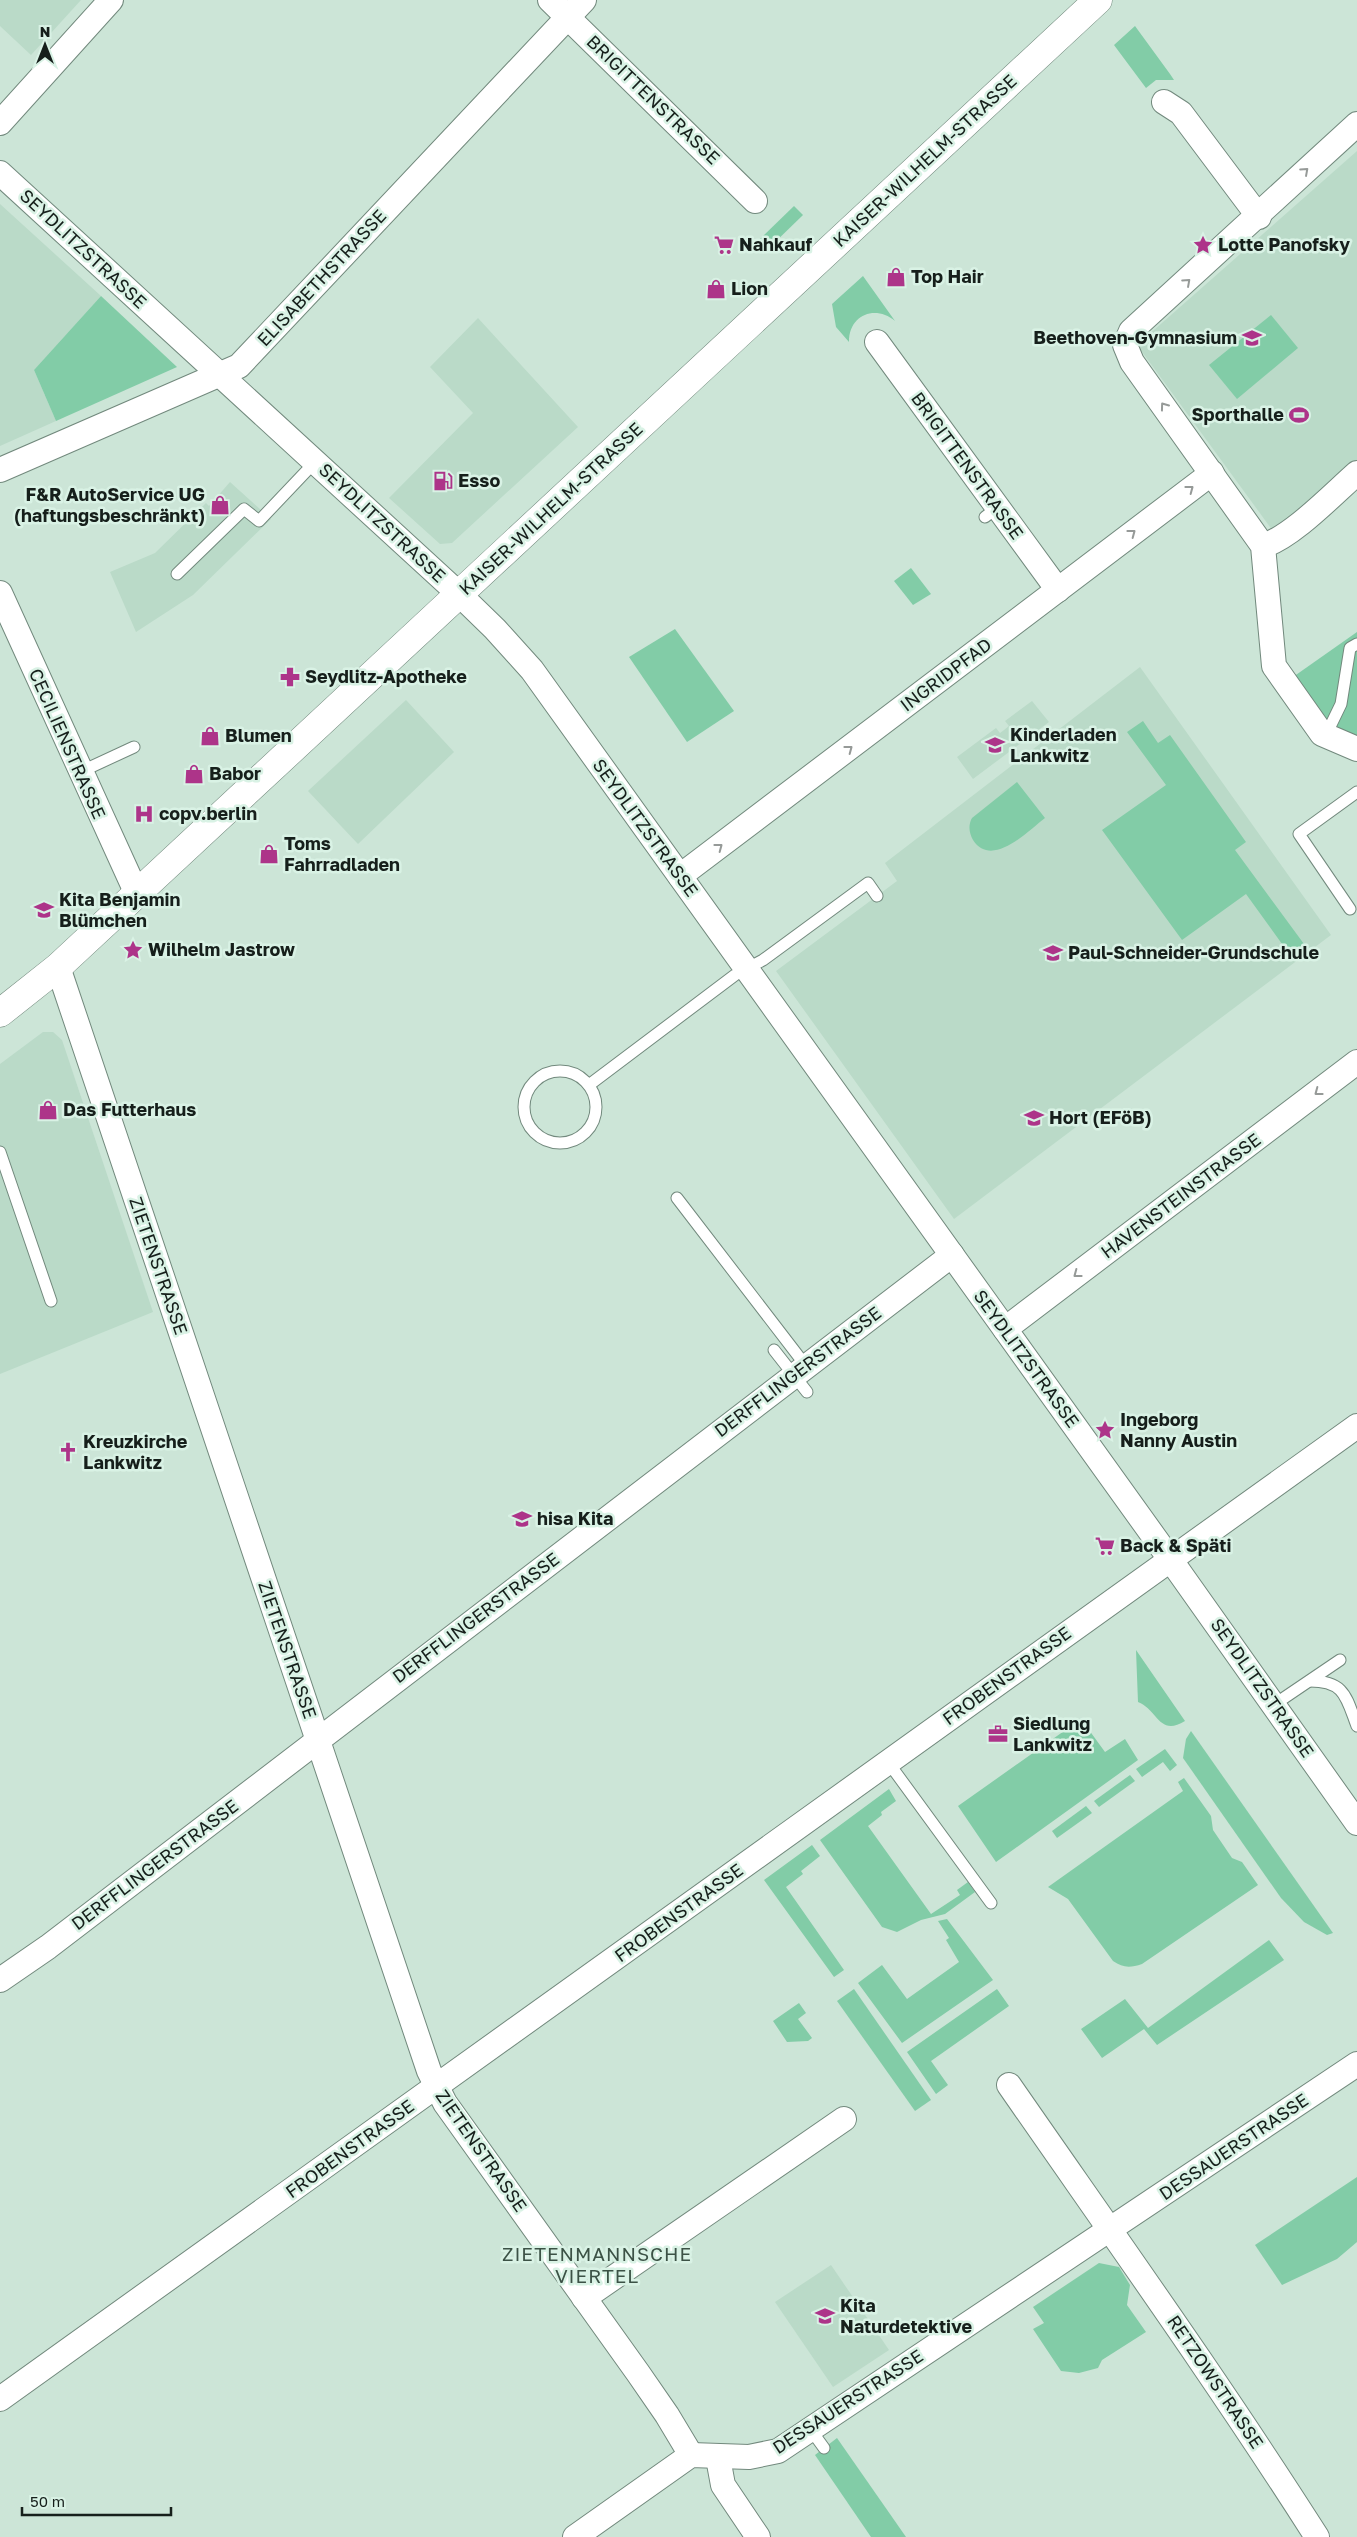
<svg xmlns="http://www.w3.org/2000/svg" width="1357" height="2537" viewBox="0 0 1357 2537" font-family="'Golos Text',sans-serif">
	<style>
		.built { fill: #badac8 }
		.green { fill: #82cca7 }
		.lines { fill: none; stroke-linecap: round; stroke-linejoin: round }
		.lane-casing { stroke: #72897d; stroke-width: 13 }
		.street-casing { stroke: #72897d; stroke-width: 26 }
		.secondary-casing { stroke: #72897d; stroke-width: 29 }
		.lane { stroke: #fff; stroke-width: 11 }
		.street { stroke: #fff; stroke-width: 24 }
		.secondary { stroke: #fff; stroke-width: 28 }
		.oneway { stroke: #969a98 }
		.labels { text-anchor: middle; stroke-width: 5; stroke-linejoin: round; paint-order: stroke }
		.street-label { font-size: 18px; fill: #161f1b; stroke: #d9f2e5 }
		.poi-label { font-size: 18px; font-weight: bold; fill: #161f1b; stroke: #d9f2e5; text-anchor: start }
		.neighbourhood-label { font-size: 19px; letter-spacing: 1px; fill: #3c5246; stroke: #d9f2e5 }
	</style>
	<rect width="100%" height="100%" fill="#cce5d7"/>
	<g class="built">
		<path d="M0 0H81L31 55 0 26Z"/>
		<path d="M1357 151V460L1273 531 1137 345Z"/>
		<path d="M0 204 101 296 34 370 56 421 0 446Z"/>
		<path d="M478 318 578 427 452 543 440 544 389 498 473 413 430 367Z"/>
		<path d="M230 482 271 519 193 595 136 632 110 572 155 553 206 503 209 506Z"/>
		<path d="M1140 667 1331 935 954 1219 776 971 897 881 885 863Z"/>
		<path d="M406 700 454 752 358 844 308 791Z"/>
		<path d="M1032 701 1049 722 973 779 957 757 996 728 1000 733 1004 730 1009 726 1005 721Z"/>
		<path d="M43 1032H53L62 1040 153 1312 0 1374V1064Z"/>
		<path d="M831 2265 889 2350 833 2387 775 2302Z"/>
	</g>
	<g class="green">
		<path d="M1135 26 1170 74 1174 80H1156L1146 88 1114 45Z"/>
		<path d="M794 206 803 215 767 250 758 241Z"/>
		<path d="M863 276 895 321C876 305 849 314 849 342L836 327 832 304Z"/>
		<path d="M101 296 177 367 56 421 34 370Z"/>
		<path d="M1271 315 1298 348 1237 399 1209 365Z"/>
		<path d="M911 568 931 594 913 605 894 581Z"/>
		<path d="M675 629 734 711 687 742 629 657Z"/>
		<path d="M1357 632V737L1327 724 1293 677Z"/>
		<path d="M1143 721 1158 743 1170 735 1246 842 1235 850 1304 944 1290 955 1246 894 1182 940 1102 830 1166 785 1127 732Z"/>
		<path d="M1017 782 1045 818C1028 831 992 869 973 840 969 833 968 825 972 818Z"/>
		<path d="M1136 1650 1185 1721C1159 1737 1158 1710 1138 1702Z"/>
		<path d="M1081 1719 1105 1752 1125 1739 1138 1760 996 1862 958 1806Z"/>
		<path d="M1191 1731 1333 1933 1327 1935 1304 1922 1281 1898 1183 1758 1186 1739Z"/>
		<path d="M1165 1749 1177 1765 1170 1771 1163 1762 1142 1777 1136 1769Z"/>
		<path d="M1130 1775 1135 1781 1099 1807 1094 1801Z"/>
		<path d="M1184 1778 1211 1816 1213 1830 1232 1858 1242 1862 1258 1885 1142 1964C1130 1968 1123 1968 1113 1961L1068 1899 1048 1887 1183 1791 1178 1782Z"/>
		<path d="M889 1789 896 1801 881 1812 882 1815 868 1826 931 1914 960 1895 957 1890 968 1882 975 1892 945 1914 921 1920 897 1932 882 1927 820 1840Z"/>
		<path d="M1086 1806 1092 1813 1057 1838 1052 1831Z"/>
		<path d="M812 1845 820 1856 801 1871 803 1874 786 1887 844 1970 834 1977 764 1880Z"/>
		<path d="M947 1919 993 1980 902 2043 858 1983 882 1965 907 1999 959 1962 946 1940 949 1938 938 1921Z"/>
		<path d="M1269 1940 1284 1960 1157 2045 1144 2029 1102 2058 1081 2029 1125 1999 1148 2028Z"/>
		<path d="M854 1989 931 2100 915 2111 837 2001Z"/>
		<path d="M997 1989 1009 2006 931 2061 948 2085 936 2094 907 2052Z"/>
		<path d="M799 2003 806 2013 798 2019 812 2038 808 2041 787 2042 773 2021Z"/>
		<path d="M1357 2177V2242L1337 2259 1282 2285 1255 2245Z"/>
		<path d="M1099 2263 1119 2267 1130 2285 1127 2305 1146 2332 1102 2360 1098 2368 1079 2373 1061 2371 1033 2329 1044 2323 1033 2307Z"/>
		<path d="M837 2438 906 2537H871L815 2455Z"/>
	</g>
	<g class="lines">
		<defs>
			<g id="lane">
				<path d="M985 517 998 507"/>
				<path d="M177 574 244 509 259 521 315 462"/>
				<path d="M1325 737 1341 704 1350 648 1357 644"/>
				<path d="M80 772 134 747"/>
				<path d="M1350 909 1299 834 1357 792"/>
				<circle cx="560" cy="1107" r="36"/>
				<path d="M589 1085 735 975 763 960 868 883 877 896"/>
				<path d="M0 1152 51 1301"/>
				<path d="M677 1198 806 1366"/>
				<path d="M774 1350 807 1392"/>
				<path d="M1310 1681C1345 1681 1346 1697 1357 1726"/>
				<path d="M1275 1704 1340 1660"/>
				<path d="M888 1762 991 1903"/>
				<path d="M811 2430 824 2448"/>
			</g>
			<g id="street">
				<path d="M550 0 755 201"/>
				<path d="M1164 102 1181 113 1259 217"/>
				<path d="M0 123 111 0"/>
				<path d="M1357 124 1131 331 1125 345 1132 362 1263 546 1274 666 1322 734 1357 749"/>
				<path d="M0 173 459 594 495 629 532 670 1170 1559 1357 1823"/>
				<path d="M877 342 1058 590"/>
				<path d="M0 470 239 366 584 0"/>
				<path d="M1263 546C1292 537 1332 495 1357 473"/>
				<path d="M0 593 137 894"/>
				<path d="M680 876 1212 473"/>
				<path d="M58 967 429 2071 445 2103 638 2373 667 2415 691 2455"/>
				<path d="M1005 1329 1357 1062"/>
				<path d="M0 1980 48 1947 952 1255"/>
				<path d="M1009 2085C1113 2235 1219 2383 1317 2537"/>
				<path d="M584 2298 844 2119"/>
				<path d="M0 2399 1357 1426"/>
				<path d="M718 2458 723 2485 758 2537"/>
				<path d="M575 2537 691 2455 749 2457 778 2451 1357 2064"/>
			</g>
			<path id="secondary" d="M0 1013 58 967 1098 0"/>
		</defs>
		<use href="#lane" class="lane-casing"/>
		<use href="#street" class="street-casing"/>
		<use href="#secondary" class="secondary-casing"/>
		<use href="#lane" class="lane"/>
		<use href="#street" class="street"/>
		<use href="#secondary" class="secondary"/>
	</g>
	<defs><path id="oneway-chevron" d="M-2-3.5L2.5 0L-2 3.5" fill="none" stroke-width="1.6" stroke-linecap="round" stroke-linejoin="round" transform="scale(1.25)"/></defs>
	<g class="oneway">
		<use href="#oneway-chevron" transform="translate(1305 171) rotate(-42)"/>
		<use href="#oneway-chevron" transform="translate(1187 282) rotate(-42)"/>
		<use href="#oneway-chevron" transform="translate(1164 406) rotate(-126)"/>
		<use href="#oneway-chevron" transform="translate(1190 489) rotate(-37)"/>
		<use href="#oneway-chevron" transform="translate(1132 533) rotate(-37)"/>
		<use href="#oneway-chevron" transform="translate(849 749) rotate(-37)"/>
		<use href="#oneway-chevron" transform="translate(719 847) rotate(-37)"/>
		<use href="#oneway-chevron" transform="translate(1318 1092) rotate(143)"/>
		<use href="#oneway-chevron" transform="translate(1077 1274) rotate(143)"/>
	</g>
	<defs>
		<symbol id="supermarket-bare" viewBox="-9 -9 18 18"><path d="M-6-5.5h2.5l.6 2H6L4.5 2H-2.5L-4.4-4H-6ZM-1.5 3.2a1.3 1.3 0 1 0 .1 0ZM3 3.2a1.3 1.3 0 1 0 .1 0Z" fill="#ad3489" stroke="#d9f2e5" stroke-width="2.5" paint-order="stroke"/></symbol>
		<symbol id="sight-bare" viewBox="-9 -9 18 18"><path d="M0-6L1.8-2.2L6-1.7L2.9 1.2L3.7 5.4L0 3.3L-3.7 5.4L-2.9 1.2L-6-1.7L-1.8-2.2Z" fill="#ad3489" stroke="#d9f2e5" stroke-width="2.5" paint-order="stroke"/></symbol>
		<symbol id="shop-bare" viewBox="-9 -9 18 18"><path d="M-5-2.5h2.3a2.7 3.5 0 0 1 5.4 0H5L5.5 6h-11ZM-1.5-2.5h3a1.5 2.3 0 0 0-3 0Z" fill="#ad3489" stroke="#d9f2e5" stroke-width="2.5" paint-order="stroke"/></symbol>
		<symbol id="school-bare" viewBox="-9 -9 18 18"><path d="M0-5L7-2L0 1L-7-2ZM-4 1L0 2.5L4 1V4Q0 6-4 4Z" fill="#ad3489" stroke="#d9f2e5" stroke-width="2.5" paint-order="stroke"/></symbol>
		<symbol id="stadium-bare" viewBox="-9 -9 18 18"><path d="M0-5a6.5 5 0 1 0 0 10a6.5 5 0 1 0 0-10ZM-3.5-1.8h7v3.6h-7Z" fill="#ad3489" stroke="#d9f2e5" stroke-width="2.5" paint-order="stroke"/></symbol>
		<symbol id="fuel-bare" viewBox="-9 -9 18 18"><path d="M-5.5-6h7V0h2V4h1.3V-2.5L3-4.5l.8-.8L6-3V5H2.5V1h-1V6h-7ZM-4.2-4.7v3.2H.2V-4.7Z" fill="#ad3489" stroke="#d9f2e5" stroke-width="2.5" paint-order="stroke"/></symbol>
		<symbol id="pharmacy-bare" viewBox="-9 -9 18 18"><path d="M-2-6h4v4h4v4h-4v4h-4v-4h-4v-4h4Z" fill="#ad3489" stroke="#d9f2e5" stroke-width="2.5" paint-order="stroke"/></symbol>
		<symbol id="hospital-bare" viewBox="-9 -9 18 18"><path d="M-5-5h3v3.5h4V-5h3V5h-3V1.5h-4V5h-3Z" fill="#ad3489" stroke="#d9f2e5" stroke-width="2.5" paint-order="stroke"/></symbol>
		<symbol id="church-bare" viewBox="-9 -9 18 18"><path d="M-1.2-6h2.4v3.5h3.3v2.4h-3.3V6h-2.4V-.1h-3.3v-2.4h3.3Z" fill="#ad3489" stroke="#d9f2e5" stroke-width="2.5" paint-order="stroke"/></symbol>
		<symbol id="office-bare" viewBox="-9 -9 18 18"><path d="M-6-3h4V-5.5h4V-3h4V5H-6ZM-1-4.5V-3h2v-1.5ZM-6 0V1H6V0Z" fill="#ad3489" stroke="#d9f2e5" stroke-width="2.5" paint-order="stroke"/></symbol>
	</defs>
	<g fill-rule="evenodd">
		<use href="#supermarket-bare" x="710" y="231" width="28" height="28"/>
		<use href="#sight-bare" x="1189" y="231" width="28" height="28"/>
		<use href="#shop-bare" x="882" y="263" width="28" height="28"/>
		<use href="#shop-bare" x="702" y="275" width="28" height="28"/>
		<use href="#school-bare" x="1238" y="324" width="28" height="28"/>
		<use href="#stadium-bare" x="1285" y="401" width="28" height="28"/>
		<use href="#fuel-bare" x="429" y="467" width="28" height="28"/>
		<use href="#shop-bare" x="206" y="491" width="28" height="28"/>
		<use href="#pharmacy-bare" x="276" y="663" width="28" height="28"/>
		<use href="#shop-bare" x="196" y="722" width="28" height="28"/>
		<use href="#school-bare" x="981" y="731" width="28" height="28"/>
		<use href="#shop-bare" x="180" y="760" width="28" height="28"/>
		<use href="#hospital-bare" x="130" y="800" width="28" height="28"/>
		<use href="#shop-bare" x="255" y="840" width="28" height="28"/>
		<use href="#school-bare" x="30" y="896" width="28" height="28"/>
		<use href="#sight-bare" x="119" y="936" width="28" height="28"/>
		<use href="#school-bare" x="1039" y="939" width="28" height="28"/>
		<use href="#shop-bare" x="34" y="1096" width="28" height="28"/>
		<use href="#school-bare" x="1020" y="1104" width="28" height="28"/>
		<use href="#sight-bare" x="1091" y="1416" width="28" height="28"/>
		<use href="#church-bare" x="54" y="1438" width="28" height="28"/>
		<use href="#school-bare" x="508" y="1505" width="28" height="28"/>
		<use href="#supermarket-bare" x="1091" y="1532" width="28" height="28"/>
		<use href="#office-bare" x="984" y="1720" width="28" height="28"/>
		<use href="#school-bare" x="811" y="2302" width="28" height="28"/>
	</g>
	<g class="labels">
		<g class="street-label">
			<text transform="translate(653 100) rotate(44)" y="6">BRIGITTENSTRASSE</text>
			<text transform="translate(925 161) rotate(-43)" y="6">KAISER-WILHELM-STRASSE</text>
			<text transform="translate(83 249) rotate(43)" y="6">SEYDLITZSTRASSE</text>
			<text transform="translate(322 278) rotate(-47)" y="6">ELISABETHSTRASSE</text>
			<text transform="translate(967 466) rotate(54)" y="6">BRIGITTENSTRASSE</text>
			<text transform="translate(551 509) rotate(-43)" y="6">KAISER-WILHELM-STRASSE</text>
			<text transform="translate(382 523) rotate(43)" y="6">SEYDLITZSTRASSE</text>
			<text transform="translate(946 675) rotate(-37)" y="6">INGRIDPFAD</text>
			<text transform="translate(67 744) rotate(66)" y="6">CECILIENSTRASSE</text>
			<text transform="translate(645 828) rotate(54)" y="6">SEYDLITZSTRASSE</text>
			<text transform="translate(1181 1196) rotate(-37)" y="6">HAVENSTEINSTRASSE</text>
			<text transform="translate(158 1266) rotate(71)" y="6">ZIETENSTRASSE</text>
			<text transform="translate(1026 1359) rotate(54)" y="6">SEYDLITZSTRASSE</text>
			<text transform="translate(798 1372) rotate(-37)" y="6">DERFFLINGERSTRASSE</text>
			<text transform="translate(476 1618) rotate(-37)" y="6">DERFFLINGERSTRASSE</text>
			<text transform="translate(287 1650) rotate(71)" y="6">ZIETENSTRASSE</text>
			<text transform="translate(1007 1676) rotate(-36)" y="6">FROBENSTRASSE</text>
			<text transform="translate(1262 1688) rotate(55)" y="6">SEYDLITZSTRASSE</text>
			<text transform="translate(155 1865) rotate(-37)" y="6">DERFFLINGERSTRASSE</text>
			<text transform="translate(679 1913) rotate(-36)" y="6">FROBENSTRASSE</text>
			<text transform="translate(1234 2147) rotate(-34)" y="6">DESSAUERSTRASSE</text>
			<text transform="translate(350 2149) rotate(-36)" y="6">FROBENSTRASSE</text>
			<text transform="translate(481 2151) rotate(55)" y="6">ZIETENSTRASSE</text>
			<text transform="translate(1215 2382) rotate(56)" y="6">RETZOWSTRASSE</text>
			<text transform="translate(848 2402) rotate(-33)" y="6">DESSAUERSTRASSE</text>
		</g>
		<g class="poi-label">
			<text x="739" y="251">Nahkauf</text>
			<text x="1218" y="251">Lotte Panofsky</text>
			<text x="911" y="283">Top Hair</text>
			<text x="731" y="295">Lion</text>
			<text x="1237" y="344" text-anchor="end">Beethoven-Gymnasium</text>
			<text x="1284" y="421" text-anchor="end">Sporthalle</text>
			<text x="458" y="487">Esso</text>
			<text x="205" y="501" text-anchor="end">F&amp;R AutoService UG<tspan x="205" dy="21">(haftungsbeschränkt)</tspan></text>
			<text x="305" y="683">Seydlitz-Apotheke</text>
			<text x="1010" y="741">Kinderladen<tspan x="1010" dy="21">Lankwitz</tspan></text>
			<text x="225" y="742">Blumen</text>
			<text x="209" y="780">Babor</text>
			<text x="159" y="820">copv.berlin</text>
			<text x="284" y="850">Toms<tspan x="284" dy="21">Fahrradladen</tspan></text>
			<text x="59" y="906">Kita Benjamin<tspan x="59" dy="21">Blümchen</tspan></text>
			<text x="148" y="956">Wilhelm Jastrow</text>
			<text x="1068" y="959">Paul-Schneider-Grundschule</text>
			<text x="63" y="1116">Das Futterhaus</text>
			<text x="1049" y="1124">Hort (EFöB)</text>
			<text x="1120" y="1426">Ingeborg<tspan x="1120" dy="21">Nanny Austin</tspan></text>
			<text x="83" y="1448">Kreuzkirche<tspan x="83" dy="21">Lankwitz</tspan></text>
			<text x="537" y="1525">hisa Kita</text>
			<text x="1120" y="1552">Back &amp; Späti</text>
			<text x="1013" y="1730">Siedlung<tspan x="1013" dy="21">Lankwitz</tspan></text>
			<text x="840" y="2312">Kita<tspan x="840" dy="21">Naturdetektive</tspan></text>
		</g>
		<g class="neighbourhood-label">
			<text x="597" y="2261">ZIETENMANNSCHE<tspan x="597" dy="22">VIERTEL</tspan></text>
		</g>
	</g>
	<g transform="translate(45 45)" stroke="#d9f2e5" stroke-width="4" paint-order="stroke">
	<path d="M0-4L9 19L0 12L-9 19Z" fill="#161f1b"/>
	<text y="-8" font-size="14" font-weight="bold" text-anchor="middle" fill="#161f1b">N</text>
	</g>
	<path d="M22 2507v8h149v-8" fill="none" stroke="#161f1b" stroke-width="2.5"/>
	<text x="30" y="2507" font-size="15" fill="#161f1b" stroke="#d9f2e5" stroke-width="4" paint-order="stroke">50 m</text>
</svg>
